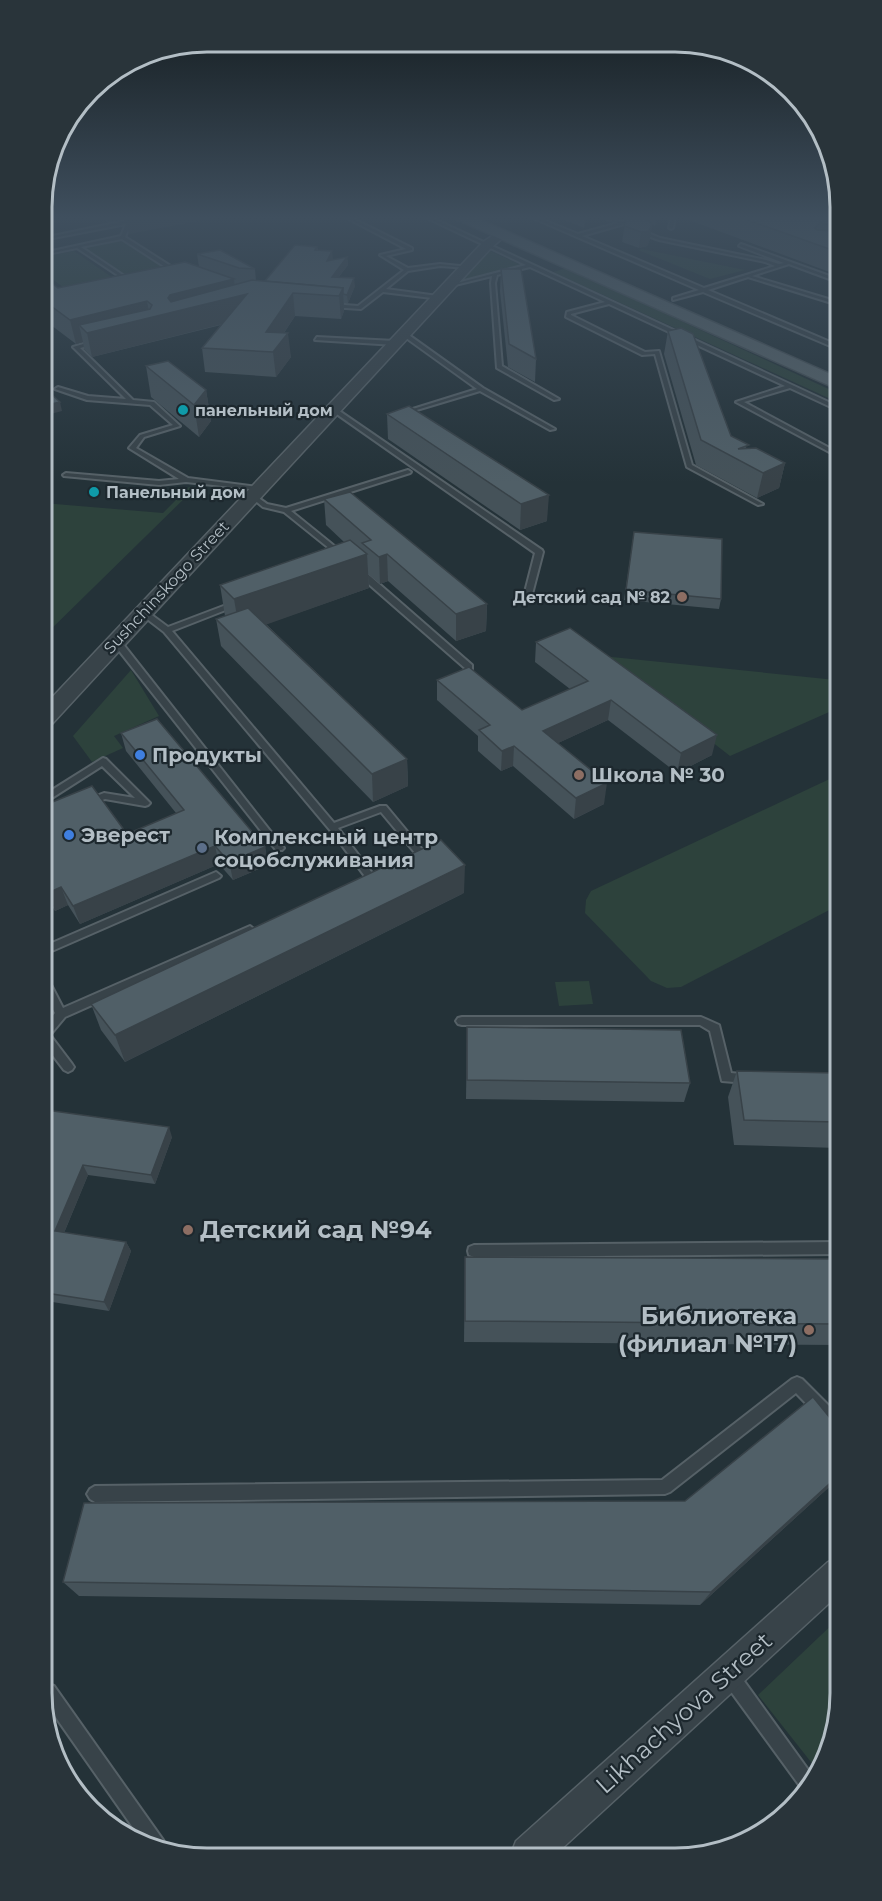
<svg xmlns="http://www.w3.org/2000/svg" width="882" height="1901" viewBox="0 0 882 1901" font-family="Montserrat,sans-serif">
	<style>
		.green { fill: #2d423c }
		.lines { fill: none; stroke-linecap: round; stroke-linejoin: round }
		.service-casing { stroke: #566167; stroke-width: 4 }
		.minor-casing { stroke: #566167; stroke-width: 3 }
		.tertiary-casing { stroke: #566167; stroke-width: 3 }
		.primary-casing { stroke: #444f55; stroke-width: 3 }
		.service { fill: #384349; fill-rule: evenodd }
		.minor { fill: #384349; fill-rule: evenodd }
		.tertiary { fill: #384349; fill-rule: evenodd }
		.primary { fill: #566369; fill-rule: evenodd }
		.wall { fill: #455259 }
		.shaded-wall { fill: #384248 }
		.building { fill: #505f67; stroke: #384248; stroke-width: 1.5 }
		.culture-dot { fill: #0f9aa8; stroke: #1d282e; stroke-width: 2 }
		.education-dot { fill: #8d6e63; stroke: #1d282e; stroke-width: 2 }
		.shop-dot { fill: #3f7fe0; stroke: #1d282e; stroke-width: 2 }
		.service-dot { fill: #5c6f8a; stroke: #1d282e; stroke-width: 2 }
		.labels { text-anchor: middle; stroke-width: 4.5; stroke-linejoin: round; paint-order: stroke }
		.far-poi-label { font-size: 16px; font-weight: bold; fill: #b3bec5; stroke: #1d282e; text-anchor: start }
		.far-street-label { font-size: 16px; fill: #b3bec5; stroke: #1d282e }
		.poi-label { font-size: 20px; font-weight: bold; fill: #b3bec5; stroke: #1d282e; text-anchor: start }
		.near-poi-label { font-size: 24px; font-weight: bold; fill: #b3bec5; stroke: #1d282e; text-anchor: start }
		.near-street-label { font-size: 24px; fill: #b3bec5; stroke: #1d282e }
		.rim { fill: none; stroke: #b3bec5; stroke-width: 3 }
	</style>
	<rect width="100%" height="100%" fill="#243238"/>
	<g class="green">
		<path d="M122 241 182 280 145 289 84 248Z"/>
		<path d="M642 249 745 270 710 279 638 250Z"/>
		<path d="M488 250 521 265 458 281Z"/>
		<path d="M74 251 129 289 80 300 43 272V257Z"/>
		<path d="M566 268 835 392V401L553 272Z"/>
		<path d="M189 487 195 488 44 636 43 503 163 513Z"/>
		<path d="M602 656 836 680V709L730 756Z"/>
		<path d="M131 670 159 716 114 736 123 748 92 762 73 736Z"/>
		<path d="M836 776 837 906 681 987 667 988 651 981 585 913 586 900 591 891Z"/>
		<path d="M589 981 593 1004 559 1006 555 982Z"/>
		<path d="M839 1618C840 1669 846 1726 818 1771L758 1695Z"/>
	</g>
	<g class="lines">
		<defs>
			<g id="service">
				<path d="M119 217H124L130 221 160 217 131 223 125 237 180 272V274H176L122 239 81 247 133 282 131 284 77 248 43 255V253L121 236 126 224 43 240V238L125 221Z"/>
				<path d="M345 217H350L412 248V250L386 256 408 268 440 264 470 267 468 268 440 266 408 271 386 289 438 296 440 299 383 292 361 309 330 307 332 304 358 306 404 270 380 255 406 249Z"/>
				<path d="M425 217H430L835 405V409L833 408 790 388 744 402 835 451V455L736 402 785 386 609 304 571 314V315L645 352 659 351 692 465 763 504 758 505 687 467 655 354 642 355 566 317 567 312 605 302 530 267 497 275 495 283 502 366 559 399 554 400 497 368 491 283 492 276 451 286 449 285 526 265Z"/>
				<path d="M531 217H536L578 234 618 223 603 217C610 217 616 222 623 222 630 222 632 220 639 222L637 224 631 222 582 236 704 288 775 266 765 262 659 240 640 233V231L647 229 649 230 646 232 660 238 766 260 779 264 784 263 739 246 741 244 835 278V281L789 264 752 276 835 301V304L748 277 708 290 835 344V348L703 292 673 300V298L699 290Z"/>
				<path d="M671 217H675L673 228 671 229 669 228Z"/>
				<path d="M402 333H406L483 388 555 429 550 430 480 391 400 415V413L477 389 402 335Z"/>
				<path d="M317 337 395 341 398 343 395 345 315 340Z"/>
				<path d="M97 340 99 343 80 348 133 400 154 402 180 426 144 437 136 448 188 478 257 487 260 489 259 490 186 482 159 485 64 476 63 475 66 473 159 481 179 479 129 448 140 435 173 425 150 405 87 400 55 389 58 387 88 396 126 399 73 347Z"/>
				<path d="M331 408H335L542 550 543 552 531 598 524 596 535 553 331 410Z"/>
				<path d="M408 470 411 472 410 473 291 511 343 553 344 555 340 557 284 512 263 507 248 495 253 494 267 504 286 508Z"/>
				<path d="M356 569H362L472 665V669H466L356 573Z"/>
				<path d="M234 602 241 604 172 631 334 823 380 806H386L425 853 427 855C424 860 418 862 413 860L411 858 416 854 381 812 338 828 375 877 370 881 367 879 335 836 164 632 138 612 145 610 168 627Z"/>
				<path d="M113 639H119L282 846 284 848 282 850H276L113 643Z"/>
				<path d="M103 758 106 759 150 803 148 805 145 806 105 799 89 805 86 804 84 802 86 800 104 793 135 798 102 766 44 803V795Z"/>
				<path d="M216 872 221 876 219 878 45 954V946Z"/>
				<path d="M250 926 255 930 254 933 65 1017 50 1035 72 1064 74 1067 72 1070 68 1072 64 1070 45 1045V1025L55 1013 45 995V980L49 981 63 1008Z"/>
				<path d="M462 1017H701L719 1025 731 1073 751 1075 753 1078 751 1081 747 1083 722 1081 710 1031 700 1025H462L458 1024 456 1021 458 1018Z"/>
				<path d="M838 1242V1254L474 1257 469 1255 468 1251 469 1247 474 1245Z"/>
				<path d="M797 1377 802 1379 839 1416V1434L834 1432 796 1393 670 1492 665 1494 95 1502 90 1499 87 1494 90 1489 95 1486 662 1480 792 1379Z"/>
				<path d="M730 1668 736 1670 814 1778 805 1793 724 1682 722 1676 724 1670Z"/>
				<path d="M48 1684 54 1686 163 1840 166 1846 164 1850 141 1839 48 1706Z"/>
			</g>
			<path id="minor" d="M839 1557V1594L556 1854H511L516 1841 828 1562Z"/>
			<path id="tertiary" d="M501 230 507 234 491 248 52 724 44 726V706L483 242Z"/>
			<path id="primary" d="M456 217H474L835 376V388L458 220Z"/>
		</defs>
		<use href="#service" class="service-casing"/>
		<use href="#minor" class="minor-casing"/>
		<use href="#tertiary" class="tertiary-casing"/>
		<use href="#primary" class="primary-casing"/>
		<use href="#service" class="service"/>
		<use href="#minor" class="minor"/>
		<use href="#tertiary" class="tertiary"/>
		<use href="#primary" class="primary"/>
	</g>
	<g class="wall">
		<path d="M88 217H119V220L108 222 101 218 93 220Z"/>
		<path d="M558 217H587L584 228Z"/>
		<path d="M626 217H659L655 226 652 225 650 239 647 246 639 248 622 242Z"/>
		<path d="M681 217H834L835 274Z"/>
		<path d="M317 247 318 250 333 259 332 260 347 257 348 265 338 278 355 286 348 303H344V311L341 319 295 316 284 333 291 357 276 377 205 372 202 348 221 325 92 357 84 349 83 342 76 344 43 319V277L58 288 199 267 197 254 255 269 256 281H265Z"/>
		<path d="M501 269 536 359 535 382 508 367 500 291Z"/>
		<path d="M668 331 731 436 748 449 785 463 779 488 757 498 696 465 664 354Z"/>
		<path d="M146 366 206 390 211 421 199 437 151 397Z"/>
		<path d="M387 414 547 521 520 530 388 439Z"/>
		<path d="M324 499 487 604 486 631 456 641 388 581 380 584 368 574 369 588 266 624 407 759 408 786 373 802 221 646 216 619 225 616 220 585 344 542 326 525Z"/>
		<path d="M634 532 721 599 719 609 624 600Z"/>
		<path d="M536 642 712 755 677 773 608 720 558 743 604 804 574 819 513 766 501 771 478 751V736L437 700V680L522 710 570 689 535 662Z"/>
		<path d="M121 733 265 847 268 865 233 880 219 864 80 924 68 905 55 911 45 894V805L127 834 176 813 126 751Z"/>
		<path d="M464 893 125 1062 101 1030 91 1004Z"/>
		<path d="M467 1027 690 1083 684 1102 466 1099Z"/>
		<path d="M737 1071 837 1073 838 1148 734 1145 728 1097Z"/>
		<path d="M46 1110 172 1137 155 1184 88 1175 64 1233 126 1242 131 1251 109 1311 46 1301Z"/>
		<path d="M465 1257 838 1259V1345L464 1342Z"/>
		<path d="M839 1429V1478L700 1605 79 1596 63 1582 685 1501Z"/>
	</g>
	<g class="shaded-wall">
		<path d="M92 217H101V218L93 220Z"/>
		<path d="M106 217H119V220L108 222Z"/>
		<path d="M125 217H220L129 234Z"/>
		<path d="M585 217H587L584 228Z"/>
		<path d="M656 217H659L655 226Z"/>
		<path d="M652 223 650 239 647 246 639 248 641 232Z"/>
		<path d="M332 251 333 259 327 269V261Z"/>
		<path d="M347 257 348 265 332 285V277Z"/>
		<path d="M354 278 355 286 348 303 347 295Z"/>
		<path d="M234 279 236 297 247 294 250 317 92 357 87 333 79 325 83 342 76 344 70 320 147 301 150 318 168 298 170 295Z"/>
		<path d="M343 288 344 311 341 319 339 296Z"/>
		<path d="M293 293 295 316 271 352 266 332Z"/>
		<path d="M288 333 291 357 276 377 273 352Z"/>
		<path d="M206 390 211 421 199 437 194 405Z"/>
		<path d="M60 402 62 411 43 416V406Z"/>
		<path d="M785 463 779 488 757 498 763 473Z"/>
		<path d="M549 495 547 521 520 530 521 504Z"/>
		<path d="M367 554 369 588 240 634 234 599Z"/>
		<path d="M387 554 388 581 380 584 379 557Z"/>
		<path d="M487 604 486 631 456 641V614Z"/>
		<path d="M611 700 608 720 541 751 543 731Z"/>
		<path d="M717 735 712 755 677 773 681 753Z"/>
		<path d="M514 746 513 766 501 771 502 751Z"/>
		<path d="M407 759 408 786 373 802 372 774Z"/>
		<path d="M607 783 604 804 574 819 576 798Z"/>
		<path d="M215 846 219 864 80 924 73 906Z"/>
		<path d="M265 847 268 865 233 880 229 862Z"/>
		<path d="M465 865 464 893 125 1062 115 1035Z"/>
		<path d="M61 887 68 905 55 911 48 893Z"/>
		<path d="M169 1127 172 1137 155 1184 151 1175Z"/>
		<path d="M83 1165 88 1175 61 1240 55 1231Z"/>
		<path d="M126 1242 131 1251 109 1311 104 1302Z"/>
		<path d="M839 1475V1478L700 1605 711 1592Z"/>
	</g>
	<g class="building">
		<path d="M626 217H640L652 223 649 231 641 232 624 226Z"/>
		<path d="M739 217H834V225L820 223 815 228 817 230 834 231 835 251Z"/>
		<path d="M295 245 317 247 315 250 332 251 327 261 347 257 332 277 354 278 347 295 343 294V288L265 281Z"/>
		<path d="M220 250 255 269 239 268 197 254Z"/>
		<path d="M185 262 234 279 170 295 168 298 171 302 252 280 343 288 339 296 293 293 266 332 288 333 273 352 202 348 247 294 87 333 79 325 150 309 152 305 147 301 70 320 43 300V277L58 288Z"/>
		<path d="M501 269H521L536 359 509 344Z"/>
		<path d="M681 328 693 334 731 436 749 445 738 449 756 448 785 463 763 473 701 440 668 331Z"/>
		<path d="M168 361 206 390 194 405 146 366Z"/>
		<path d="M43 387 60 402 43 406Z"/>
		<path d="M409 406 549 495 521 504 387 414Z"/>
		<path d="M350 492 487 604 456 614 387 554 379 557 362 543 371 540 324 499Z"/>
		<path d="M634 532 722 539 721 599 626 590Z"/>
		<path d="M350 540 367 554 234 599 220 585Z"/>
		<path d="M248 608 407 759 372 774 216 619Z"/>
		<path d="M570 628 717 735 681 753 611 700 543 731 607 783 576 798 514 746 502 751 479 730 490 725 437 680 469 667 522 710 588 681 536 642Z"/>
		<path d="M157 719 265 847 229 862 215 846 73 906 61 887 48 893 45 888V805L92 786 127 834 184 810 121 733Z"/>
		<path d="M441 840 465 865 115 1035 91 1004Z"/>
		<path d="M467 1027 681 1030 690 1083 467 1080Z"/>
		<path d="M737 1071 837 1073 838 1122 744 1120Z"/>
		<path d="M46 1110 169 1127 151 1175 83 1165 55 1231 126 1242 104 1302 46 1293Z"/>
		<path d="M465 1257 838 1259V1324L465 1321Z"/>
		<path d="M813 1397 839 1429V1475L711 1592 63 1582 84 1503 685 1501Z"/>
	</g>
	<linearGradient id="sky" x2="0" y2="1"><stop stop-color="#141c1f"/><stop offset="0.45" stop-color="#3f4f5e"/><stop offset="1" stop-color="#3f4f5e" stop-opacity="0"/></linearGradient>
	<rect width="882" height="483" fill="url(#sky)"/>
	<g class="culture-dot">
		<circle cx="183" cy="410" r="6"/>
		<circle cx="94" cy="492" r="6"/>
	</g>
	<g class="education-dot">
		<circle cx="682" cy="597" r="6"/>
		<circle cx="579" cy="775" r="6"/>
		<circle cx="188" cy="1230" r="6"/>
		<circle cx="809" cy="1330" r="6"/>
	</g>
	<g class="shop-dot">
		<circle cx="140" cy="755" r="6"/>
		<circle cx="69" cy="835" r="6"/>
	</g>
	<circle class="service-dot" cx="202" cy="848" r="6"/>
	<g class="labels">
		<g class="far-poi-label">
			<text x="195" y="416">панельный дом</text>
			<text x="106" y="498">Панельный дом</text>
			<text x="670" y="603" text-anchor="end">Детский сад № 82</text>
		</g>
		<g class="far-street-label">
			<text transform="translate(166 587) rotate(-47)" y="6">Sushchinskogo Street</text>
		</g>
		<g class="poi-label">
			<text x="152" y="762">Продукты</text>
			<text x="591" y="782">Школа № 30</text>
			<text x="81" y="842">Эверест</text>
			<text x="214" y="844">Комплексный центр<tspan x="214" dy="23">соцобслуживания</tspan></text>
		</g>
		<g class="near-poi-label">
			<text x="200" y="1238">Детский сад №94</text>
			<text x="797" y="1324" text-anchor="end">Библиотека<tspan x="797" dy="28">(филиал №17)</tspan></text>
		</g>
		<g class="near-street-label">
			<text transform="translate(684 1713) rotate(-42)" y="8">Likhachyova Street</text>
		</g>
	</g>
	<path d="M0 0H882V1901H0ZM207 52H675A155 155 0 0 1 830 207V1693A155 155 0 0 1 675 1848H207A155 155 0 0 1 52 1693V207A155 155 0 0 1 207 52Z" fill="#29343a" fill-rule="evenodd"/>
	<path class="rim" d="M207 52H675A155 155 0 0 1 830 207V1693A155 155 0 0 1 675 1848H207A155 155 0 0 1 52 1693V207A155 155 0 0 1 207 52Z"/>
</svg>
